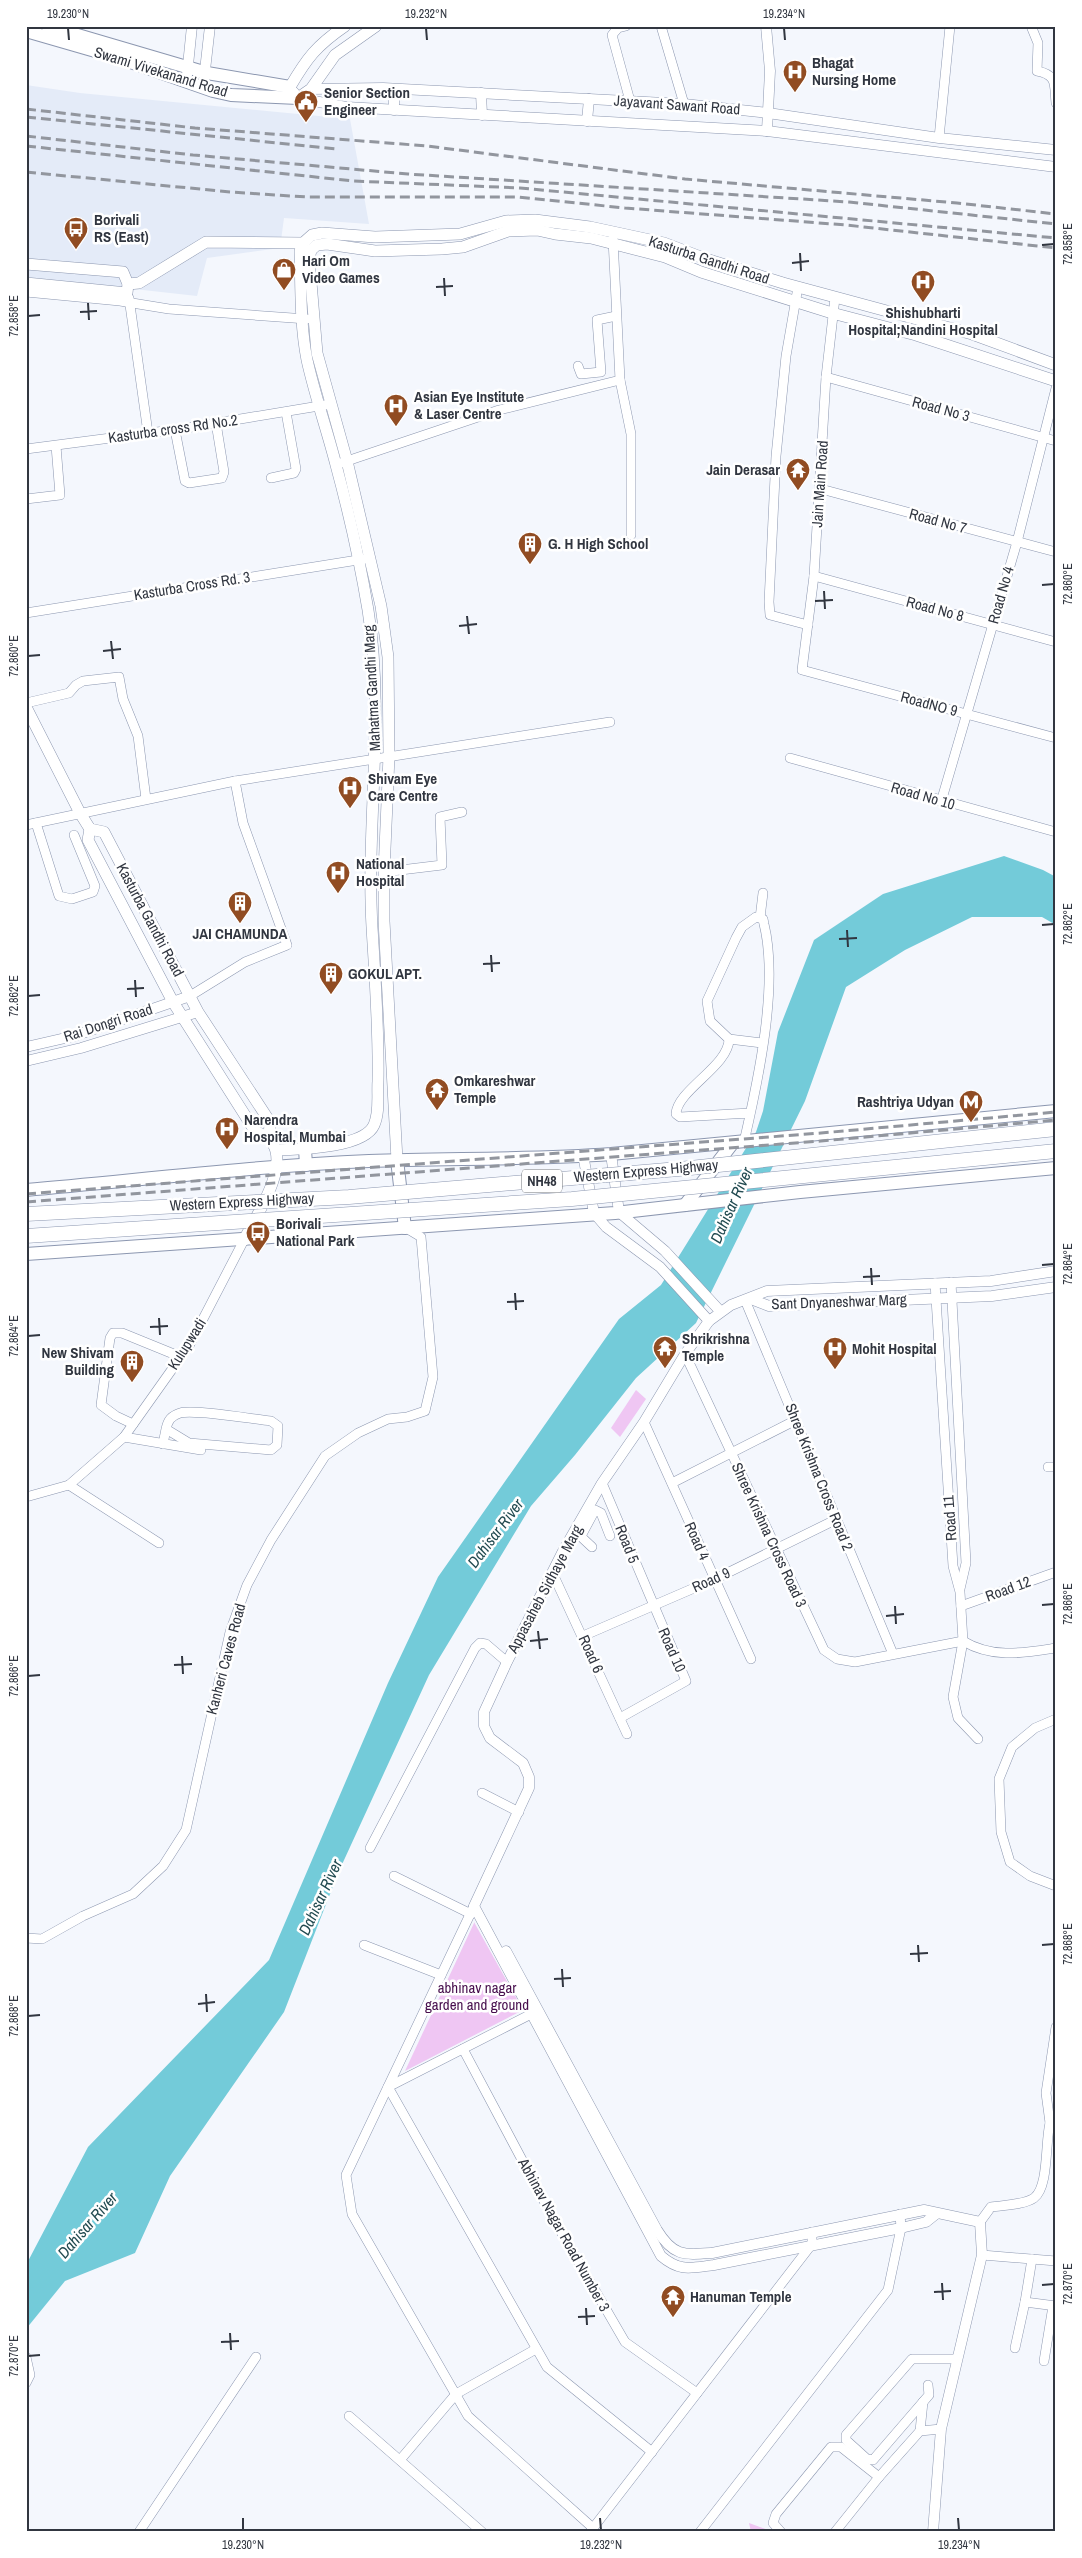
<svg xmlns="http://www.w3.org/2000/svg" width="1082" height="2558" viewBox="0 0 1082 2558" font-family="'Archivo Narrow',sans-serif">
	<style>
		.built { fill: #e4ebf8 }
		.green { fill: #efc6f3 }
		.water { fill: #73cbd9 }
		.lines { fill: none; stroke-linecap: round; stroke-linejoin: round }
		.minor-casing { stroke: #8c97b0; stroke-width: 10 }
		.tertiary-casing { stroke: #8c97b0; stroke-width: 11 }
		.secondary-casing { stroke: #8c97b0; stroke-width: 12 }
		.primary-casing { stroke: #8c97b0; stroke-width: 14 }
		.minor { stroke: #fff; stroke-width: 9 }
		.tertiary { stroke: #fff; stroke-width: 10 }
		.secondary { stroke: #fff; stroke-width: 11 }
		.primary { stroke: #fff; stroke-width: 12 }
		.rail { stroke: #92969e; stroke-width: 3; stroke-dasharray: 10 5; stroke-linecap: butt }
		.trunk-bridge-casing { stroke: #8c97b0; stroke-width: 15; stroke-linecap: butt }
		.trunk-bridge { stroke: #fff; stroke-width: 14 }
		.ticks { fill: none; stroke: #313640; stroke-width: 2 }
		.labels { text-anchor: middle; stroke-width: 5; stroke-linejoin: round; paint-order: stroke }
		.shield { fill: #fff; stroke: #6f7279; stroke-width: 1 }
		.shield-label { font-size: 14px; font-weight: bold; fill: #313640 }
		.poi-label { font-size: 15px; font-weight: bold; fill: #313640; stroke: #fff; text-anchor: start }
		.street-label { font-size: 15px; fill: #313640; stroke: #fff }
		.park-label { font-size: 15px; fill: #470f4d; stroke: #fff }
		.water-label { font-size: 16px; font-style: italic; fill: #224b51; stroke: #fff }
		.neatline { fill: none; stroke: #313640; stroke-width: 2 }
		.ticks-label { font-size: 12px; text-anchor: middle; fill: #313640 }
	</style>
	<rect width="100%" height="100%" fill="#f4f7fd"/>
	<path class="built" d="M26 85 80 93 350 119 369 224 284 218 280 248 207 258 197 296 26 277Z"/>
	<g class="green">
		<path d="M636 1390 646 1399 620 1437 611 1428Z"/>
		<path d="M474 1922 523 2010 405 2071 474 1923Z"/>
		<path d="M749 2523 774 2532H751Z"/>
	</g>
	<path class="water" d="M1004 856 1043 870 1056 877V925L1042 917H972L905 950 846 987 805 1101 696 1323 636 1378 575 1455 531 1506 429 1675 339 1871 284 2012 170 2176 135 2253 65 2281 26 2329V2265L88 2147 269 1960 388 1683 438 1577 619 1319 661 1285 756 1132 763 1111 778 1032 814 940 883 894Z"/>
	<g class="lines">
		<defs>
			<g id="minor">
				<path d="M626 26 618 28 612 35 630 101"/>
				<path d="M661 26 684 104"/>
				<path d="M1031 26 1038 43 1037 71C1058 75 1054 85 1056 103"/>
				<path d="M939 138 950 26"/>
				<path d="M798 287 786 356 776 456 769 602 770 615 808 625"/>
				<path d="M26 292 120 301 169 309 307 319"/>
				<path d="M129 298 148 433"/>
				<path d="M835 298 826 377 814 576 802 670 1056 738"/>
				<path d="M578 366 581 374 601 372 597 320 616 316"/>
				<path d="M826 377 1056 441"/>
				<path d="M620 380 631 434V535"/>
				<path d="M175 430 185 481 189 483 222 478 224 472 216 423"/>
				<path d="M26 449 180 429 331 404"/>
				<path d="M341 463 499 410 620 380 613 239"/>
				<path d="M271 478 294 473 296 469 286 412"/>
				<path d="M821 489 1056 552"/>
				<path d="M26 499 60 495 56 446"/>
				<path d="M814 576 1056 642"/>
				<path d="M26 613 364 559"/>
				<path d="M26 703 69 693 76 685 83 681 119 677 123 699 138 736 146 799"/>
				<path d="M790 758 1056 832"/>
				<path d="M941 802 1017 542 1056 388"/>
				<path d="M36 823 59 896 72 899 93 892 95 886 74 835"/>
				<path d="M26 825 235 781 610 722"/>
				<path d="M384 872 442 865 440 817 462 812"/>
				<path d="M760 918 763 893"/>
				<path d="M190 996 245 962 287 945 243 823 235 781"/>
				<path d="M729 1039 762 1043"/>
				<path d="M744 1142C758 1081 779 985 764 924L763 919 756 917 742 927 736 938 707 1001 710 1021 729 1039C729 1066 677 1090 676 1114L680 1117 750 1113"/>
				<path d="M951 1282 966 1563 960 1589"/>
				<path d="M935 1283 953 1566 960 1592 963 1641 953 1697 958 1718 978 1739"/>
				<path d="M745 1300 893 1654"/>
				<path d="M685 1354 824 1650 837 1659 855 1662 963 1641"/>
				<path d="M644 1422 751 1659"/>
				<path d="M133 1424 116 1416 101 1405 110 1338 113 1333H122L181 1357"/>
				<path d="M124 1437 201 1450"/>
				<path d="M163 1444 166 1429 189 1443 271 1450 277 1445 278 1426 271 1421C252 1419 195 1409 180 1413 171 1416 168 1420 166 1429"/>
				<path d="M1048 1467H1056"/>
				<path d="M602 1483 686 1681 620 1718"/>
				<path d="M672 1483 796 1420"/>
				<path d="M69 1485 159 1543"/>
				<path d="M26 1497 69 1485 124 1437 190 1344 244 1240"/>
				<path d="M577 1533 592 1547"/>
				<path d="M581 1536 595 1510 601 1513 610 1536"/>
				<path d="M553 1574 627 1734"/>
				<path d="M961 1606 1056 1572"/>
				<path d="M583 1636 715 1579 837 1519"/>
				<path d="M963 1641C993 1659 1023 1653 1056 1648"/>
				<path d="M1056 1719 1035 1728 1012 1747 999 1779 1001 1832 1010 1862 1030 1876 1056 1886"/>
				<path d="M482 1793 519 1812"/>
				<path d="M370 1848 475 1648 480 1643 486 1644 507 1662"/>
				<path d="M394 1876 471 1914"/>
				<path d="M474 1906 346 2175 352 2214 468 2416 593 2528"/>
				<path d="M26 1938 42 1939 83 1916 133 1894 163 1866 186 1830 230 1632 247 1585 271 1540 325 1456 358 1433 388 1419 407 1417 425 1411 433 1377 421 1237 406 1228"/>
				<path d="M364 1945 441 1975"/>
				<path d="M537 2011 388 2087 547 2367 652 2452"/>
				<path d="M1056 2027 1046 2093 1050 2123 1056 2125"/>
				<path d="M463 2049 553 2218 625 2342 697 2393"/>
				<path d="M980 2222 991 2207C1003 2205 1024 2205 1034 2198 1049 2187 1045 2142 1050 2123"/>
				<path d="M982 2255 1056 2261"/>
				<path d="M1032 2259 1025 2302 1056 2306"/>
				<path d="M1015 2348 1025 2302"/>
				<path d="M26 2357 30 2375 26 2383"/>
				<path d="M1044 2361 1053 2306"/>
				<path d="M928 2385 929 2395 873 2460 867 2459 846 2440V2435L912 2359H956"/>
				<path d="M349 2416 482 2532"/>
				<path d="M920 2431 923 2402"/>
				<path d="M400 2460 456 2394 536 2349"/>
				<path d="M139 2532 256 2357"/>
				<path d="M590 2532 812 2244V2232"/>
				<path d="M700 2532 888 2290 901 2228 900 2214"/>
				<path d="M781 2532 773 2523 776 2514 831 2447H841L879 2477"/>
				<path d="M835 2532 879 2477 920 2431 941 2429"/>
			</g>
			<g id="tertiary">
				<path d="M766 26 770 71 767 131"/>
				<path d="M187 75 192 26"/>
				<path d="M203 88 210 26"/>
				<path d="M311 89 383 88 684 104 768 113 939 138 1056 150"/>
				<path d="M481 93 482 115"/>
				<path d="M298 98 346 107 767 131 1056 167"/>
				<path d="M394 110V89"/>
				<path d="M587 121 589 99"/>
				<path d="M26 1047 74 1036 190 996"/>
				<path d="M26 1061 81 1048 198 1012"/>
				<path d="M611 1154 619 1212 665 1251 720 1311"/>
				<path d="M583 1155 594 1213 606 1227 660 1267 709 1321"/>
				<path d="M751 1299 769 1306 992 1296 1056 1287"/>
				<path d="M506 1951 657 2230C673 2256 683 2255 712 2253L924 2210 980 2222 982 2255 941 2429 933 2532"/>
				<path d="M936 2214 926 2222 901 2228 714 2265C690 2268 680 2272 661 2256L474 1906 529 1788V1777L523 1763 490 1738 484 1726V1712L507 1662 563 1551 602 1483 644 1422 685 1354 709 1321 731 1305 767 1291 991 1281 1056 1271"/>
			</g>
			<g id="secondary">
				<path d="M290 87C307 58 316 46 345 26"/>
				<path d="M293 92 298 98 311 89 335 55 376 26"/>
				<path d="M311 250 309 259 317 353 347 461 381 606 388 657 389 756 384 872V921L397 1160"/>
				<path d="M311 250 317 245 327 244 375 251 442 249 463 247 508 231 537 230 555 234 591 238 665 257 701 272 832 313 916 335 1056 381"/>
				<path d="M26 264 123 272 128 284 127 293 26 283"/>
				<path d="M128 284 139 283 206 242 303 243 312 235 322 233 375 237 460 234 506 221 535 220 590 227 664 243 706 259 783 283 972 334 1056 365"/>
				<path d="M26 707 80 813 90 829 104 832 198 1012 270 1122 269 1138"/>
				<path d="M90 829 88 840 173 1002 255 1131 269 1138"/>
				<path d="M277 1150C299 1149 364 1148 374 1125 380 1112 377 1094 378 1081 379 1029 375 978 372 927 366 822 385 716 368 610 360 562 349 513 336 465 327 430 315 396 307 360 300 325 301 287 300 251L303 243"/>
				<path d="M244 1240C256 1216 288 1169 273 1144"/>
			</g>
			<g id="primary">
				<path d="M47 26 207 73 290 87"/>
				<path d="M26 31 116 57 213 91 231 95 298 98"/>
				<path d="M305 1149 306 1165"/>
				<path d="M397 1160 405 1228"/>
				<path d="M26 1190C140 1180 255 1166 369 1161 450 1158 530 1160 611 1154L1056 1111"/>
				<path d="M685 1205 732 1144"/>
				<path d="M26 1254 615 1213 800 1192 1056 1168"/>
			</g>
		</defs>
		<use href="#minor" class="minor-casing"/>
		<use href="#tertiary" class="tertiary-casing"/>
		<use href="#secondary" class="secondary-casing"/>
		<use href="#primary" class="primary-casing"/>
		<use href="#minor" class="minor"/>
		<use href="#tertiary" class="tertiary"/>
		<use href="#secondary" class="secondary"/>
		<use href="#primary" class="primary"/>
		<g class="rail">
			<path d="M26 109 195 128 427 146 685 179 957 203 1056 214"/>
			<path d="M26 117 336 149"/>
			<path d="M26 136 193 155 408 174 849 202 1056 224"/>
			<path d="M26 146 353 181 520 188 1056 238"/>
			<path d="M26 172 230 192 307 197H518L625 208 846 225 1056 248"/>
			<path d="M26 1194 821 1133 1056 1112"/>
			<path d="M26 1202 821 1141 1056 1120"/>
		</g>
		<defs>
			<g id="trunk-bridge">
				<path d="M26 1214 349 1197 690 1168 1056 1129"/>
				<path d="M26 1236 572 1199 1056 1151"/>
			</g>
		</defs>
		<use href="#trunk-bridge" class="trunk-bridge-casing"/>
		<use href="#trunk-bridge" class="trunk-bridge"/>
	</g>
	<path class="ticks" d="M68 28 69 40M426 28 427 40M784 28 785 40M1042 245 1054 244M800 253 801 271M792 263 809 261M444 278 445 296M436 287 453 286M88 303 89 320M80 312 97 311M28 316 40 315M1042 585 1054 584M824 591 825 609M815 601 833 600M467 616 469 634M459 626 477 624M111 641 113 659M103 651 121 649M28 656 40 655M1042 925 1054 924M847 930 848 947M839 939 857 938M491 955 492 972M483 964 500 963M135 980 136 997M127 989 144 988M28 996 40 995M1042 1265 1054 1264M871 1268 872 1285M863 1277 880 1276M515 1293 516 1310M507 1302 524 1301M159 1318 160 1335M150 1327 168 1326M28 1336 40 1335M1042 1605 1054 1604M895 1606 896 1624M886 1616 904 1614M538 1631 540 1649M530 1641 548 1639M182 1656 183 1674M174 1665 192 1664M28 1676 40 1675M918 1945 919 1962M1042 1945 1054 1944M910 1954 928 1953M562 1969 563 1987M554 1979 571 1978M206 1994 207 2012M198 2004 215 2002M28 2016 40 2015M942 2283 943 2300M1042 2285 1054 2284M934 2292 951 2291M586 2308 587 2325M578 2317 595 2316M230 2333 231 2350M221 2342 239 2341M28 2356 40 2355M243 2518V2530M600 2518 601 2530M958 2518 959 2530"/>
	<defs>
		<symbol id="hospital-pin" viewBox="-11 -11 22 30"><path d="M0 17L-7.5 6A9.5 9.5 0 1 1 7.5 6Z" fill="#914c22" stroke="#fff"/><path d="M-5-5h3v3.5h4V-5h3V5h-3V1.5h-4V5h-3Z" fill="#fff"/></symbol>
		<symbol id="civic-pin" viewBox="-11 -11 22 30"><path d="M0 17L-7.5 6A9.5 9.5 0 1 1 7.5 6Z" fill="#914c22" stroke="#fff"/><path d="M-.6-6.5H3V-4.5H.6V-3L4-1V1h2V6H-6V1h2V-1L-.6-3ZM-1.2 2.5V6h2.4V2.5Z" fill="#fff"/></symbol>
		<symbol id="bus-pin" viewBox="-11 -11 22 30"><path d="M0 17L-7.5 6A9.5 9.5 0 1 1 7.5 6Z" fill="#914c22" stroke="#fff"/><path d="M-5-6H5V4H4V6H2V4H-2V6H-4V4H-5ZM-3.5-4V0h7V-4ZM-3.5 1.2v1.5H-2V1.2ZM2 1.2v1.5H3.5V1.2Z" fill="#fff"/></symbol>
		<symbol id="shop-pin" viewBox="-11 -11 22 30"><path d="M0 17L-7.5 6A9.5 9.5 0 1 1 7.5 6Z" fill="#914c22" stroke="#fff"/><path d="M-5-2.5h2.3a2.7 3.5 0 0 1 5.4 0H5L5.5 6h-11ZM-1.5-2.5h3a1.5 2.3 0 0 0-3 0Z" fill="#fff"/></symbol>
		<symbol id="temple-pin" viewBox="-11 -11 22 30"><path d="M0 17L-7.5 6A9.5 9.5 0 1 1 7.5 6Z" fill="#914c22" stroke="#fff"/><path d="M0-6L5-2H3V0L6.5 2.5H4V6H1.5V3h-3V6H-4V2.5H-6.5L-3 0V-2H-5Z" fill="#fff"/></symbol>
		<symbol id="building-pin" viewBox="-11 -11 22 30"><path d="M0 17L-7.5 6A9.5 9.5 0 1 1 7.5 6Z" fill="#914c22" stroke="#fff"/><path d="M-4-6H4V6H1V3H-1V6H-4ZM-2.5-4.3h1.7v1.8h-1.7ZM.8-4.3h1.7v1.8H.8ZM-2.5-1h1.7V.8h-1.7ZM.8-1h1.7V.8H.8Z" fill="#fff"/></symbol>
		<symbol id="metro-pin" viewBox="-11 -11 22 30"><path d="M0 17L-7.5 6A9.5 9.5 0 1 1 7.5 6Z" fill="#914c22" stroke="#fff"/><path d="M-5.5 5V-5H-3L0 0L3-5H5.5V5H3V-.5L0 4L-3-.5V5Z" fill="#fff"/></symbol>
	</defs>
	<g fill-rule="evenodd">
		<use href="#hospital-pin" x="781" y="58" width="28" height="38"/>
		<use href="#civic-pin" x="292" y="88" width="28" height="38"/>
		<use href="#bus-pin" x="62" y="215" width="28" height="38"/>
		<use href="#shop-pin" x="270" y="256" width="28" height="38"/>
		<use href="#hospital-pin" x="909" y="268" width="28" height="38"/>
		<use href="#hospital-pin" x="382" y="392" width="28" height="38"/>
		<use href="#temple-pin" x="784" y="456" width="28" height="38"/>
		<use href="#building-pin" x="516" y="530" width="28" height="38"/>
		<use href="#hospital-pin" x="336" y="774" width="28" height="38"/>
		<use href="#hospital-pin" x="324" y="859" width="28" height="38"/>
		<use href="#building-pin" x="226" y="889" width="28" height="38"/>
		<use href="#building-pin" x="317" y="960" width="28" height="38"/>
		<use href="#temple-pin" x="423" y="1076" width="28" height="38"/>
		<use href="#metro-pin" x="957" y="1088" width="28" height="38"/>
		<use href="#hospital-pin" x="213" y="1115" width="28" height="38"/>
		<use href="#bus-pin" x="244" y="1219" width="28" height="38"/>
		<use href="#temple-pin" x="651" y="1334" width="28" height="38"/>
		<use href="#hospital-pin" x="821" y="1335" width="28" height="38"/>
		<use href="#building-pin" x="118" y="1348" width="28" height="38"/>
		<use href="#temple-pin" x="659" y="2283" width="28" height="38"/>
	</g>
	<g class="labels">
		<rect class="shield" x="522" y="1169.5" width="40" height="23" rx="4"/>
		<g class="shield-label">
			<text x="542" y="1186">NH48</text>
		</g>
		<g class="poi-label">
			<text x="812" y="68">Bhagat<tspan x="812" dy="17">Nursing Home</tspan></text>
			<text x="324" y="98">Senior Section<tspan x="324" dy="17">Engineer</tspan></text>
			<text x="94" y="225">Borivali<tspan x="94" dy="17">RS (East)</tspan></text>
			<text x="302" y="266">Hari Om<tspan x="302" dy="17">Video Games</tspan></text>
			<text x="923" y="318" text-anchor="middle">Shishubharti<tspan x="923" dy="17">Hospital;Nandini Hospital</tspan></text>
			<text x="414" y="402">Asian Eye Institute<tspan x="414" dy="17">&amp; Laser Centre</tspan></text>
			<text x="780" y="475" text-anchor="end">Jain Derasar</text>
			<text x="548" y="549">G. H High School</text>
			<text x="368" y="784">Shivam Eye<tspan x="368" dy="17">Care Centre</tspan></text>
			<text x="356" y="869">National<tspan x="356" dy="17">Hospital</tspan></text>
			<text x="240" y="939" text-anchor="middle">JAI CHAMUNDA</text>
			<text x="348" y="979">GOKUL APT.</text>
			<text x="454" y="1086">Omkareshwar<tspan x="454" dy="17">Temple</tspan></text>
			<text x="954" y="1107" text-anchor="end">Rashtriya Udyan</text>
			<text x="244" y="1125">Narendra<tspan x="244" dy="17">Hospital, Mumbai</tspan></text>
			<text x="276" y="1229">Borivali<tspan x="276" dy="17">National Park</tspan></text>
			<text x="682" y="1344">Shrikrishna<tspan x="682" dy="17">Temple</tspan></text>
			<text x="852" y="1354">Mohit Hospital</text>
			<text x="114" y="1358" text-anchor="end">New Shivam<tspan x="114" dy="17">Building</tspan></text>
			<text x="690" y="2302">Hanuman Temple</text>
		</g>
		<g class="street-label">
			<text transform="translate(161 72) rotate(17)" y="5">Swami Vivekanand Road</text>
			<text transform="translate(677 105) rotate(4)" y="5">Jayavant Sawant Road</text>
			<text transform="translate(709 260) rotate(18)" y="5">Kasturba Gandhi Road</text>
			<text transform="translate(941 409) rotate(15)" y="5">Road No 3</text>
			<text transform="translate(173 429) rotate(-8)" y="5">Kasturba cross Rd No.2</text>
			<text transform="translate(820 484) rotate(-86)" y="5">Jain Main Road</text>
			<text transform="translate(938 521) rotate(15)" y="5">Road No 7</text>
			<text transform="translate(192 586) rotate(-9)" y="5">Kasturba Cross Rd. 3</text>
			<text transform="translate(1001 595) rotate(-74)" y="5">Road No 4</text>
			<text transform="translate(935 609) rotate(15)" y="5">Road No 8</text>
			<text transform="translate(372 688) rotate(-93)" y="5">Mahatma Gandhi Marg</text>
			<text transform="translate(929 704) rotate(15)" y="5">RoadNO 9</text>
			<text transform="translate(923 796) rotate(16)" y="5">Road No 10</text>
			<text transform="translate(150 920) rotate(62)" y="5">Kasturba Gandhi Road</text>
			<text transform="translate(108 1023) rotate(-18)" y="5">Rai Dongri Road</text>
			<text transform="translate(646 1171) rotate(-5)" y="5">Western Express Highway</text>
			<text transform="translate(242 1202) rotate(-3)" y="5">Western Express Highway</text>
			<text transform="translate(839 1302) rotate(-2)" y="5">Sant Dnyaneshwar Marg</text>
			<text transform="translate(187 1344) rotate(-58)" y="5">Kulupwadi</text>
			<text transform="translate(819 1477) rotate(68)" y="5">Shree Krishna Cross Road 2</text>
			<text transform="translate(950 1518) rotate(-94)" y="5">Road 11</text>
			<text transform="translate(769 1535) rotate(65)" y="5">Shree Krishna Cross Road 3</text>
			<text transform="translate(697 1541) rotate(66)" y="5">Road 4</text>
			<text transform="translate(627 1544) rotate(68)" y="5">Road 5</text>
			<text transform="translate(711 1580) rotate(-24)" y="5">Road 9</text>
			<text transform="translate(545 1589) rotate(-62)" y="5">Appasaheb Sidhaye Marg</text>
			<text transform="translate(1008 1589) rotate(-20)" y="5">Road 12</text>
			<text transform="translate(672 1650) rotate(66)" y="5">Road 10</text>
			<text transform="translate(591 1654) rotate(66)" y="5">Road 6</text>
			<text transform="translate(226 1659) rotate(-75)" y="5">Kanheri Caves Road</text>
			<text transform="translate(564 2235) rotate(61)" y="5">Abhinav Nagar Road Number 3</text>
		</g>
		<g class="park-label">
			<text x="477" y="1993">abhinav nagar<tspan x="477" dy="17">garden and ground</tspan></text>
		</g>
		<g class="water-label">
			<text transform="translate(731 1205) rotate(-66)" y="6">Dahisar River</text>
			<text transform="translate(495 1533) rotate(-53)" y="6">Dahisar River</text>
			<text transform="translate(320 1897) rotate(-65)" y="6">Dahisar River</text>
			<text transform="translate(87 2225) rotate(-49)" y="6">Dahisar River</text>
		</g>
	</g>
	<rect width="1082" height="2558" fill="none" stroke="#ffffff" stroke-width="55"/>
	<rect x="28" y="28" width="1026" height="2502" class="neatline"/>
	<g class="ticks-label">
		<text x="68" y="18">19.230°N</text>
		<text x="426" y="18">19.232°N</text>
		<text x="784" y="18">19.234°N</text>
		<text transform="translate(1068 244) rotate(-90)" y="4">72.858°E</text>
		<text transform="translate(14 316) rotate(-90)" y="4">72.858°E</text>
		<text transform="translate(1068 584) rotate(-90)" y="4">72.860°E</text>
		<text transform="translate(14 656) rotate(-90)" y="4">72.860°E</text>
		<text transform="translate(1068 924) rotate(-90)" y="4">72.862°E</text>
		<text transform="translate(14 996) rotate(-90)" y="4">72.862°E</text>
		<text transform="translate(1068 1264) rotate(-90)" y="4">72.864°E</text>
		<text transform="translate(14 1336) rotate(-90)" y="4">72.864°E</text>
		<text transform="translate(1068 1604) rotate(-90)" y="4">72.866°E</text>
		<text transform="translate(14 1676) rotate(-90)" y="4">72.866°E</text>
		<text transform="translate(1068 1944) rotate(-90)" y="4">72.868°E</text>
		<text transform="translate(14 2016) rotate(-90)" y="4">72.868°E</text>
		<text transform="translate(1068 2284) rotate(-90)" y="4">72.870°E</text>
		<text transform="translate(14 2356) rotate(-90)" y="4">72.870°E</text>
		<text x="243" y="2549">19.230°N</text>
		<text x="601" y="2549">19.232°N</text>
		<text x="959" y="2549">19.234°N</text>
	</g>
</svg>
